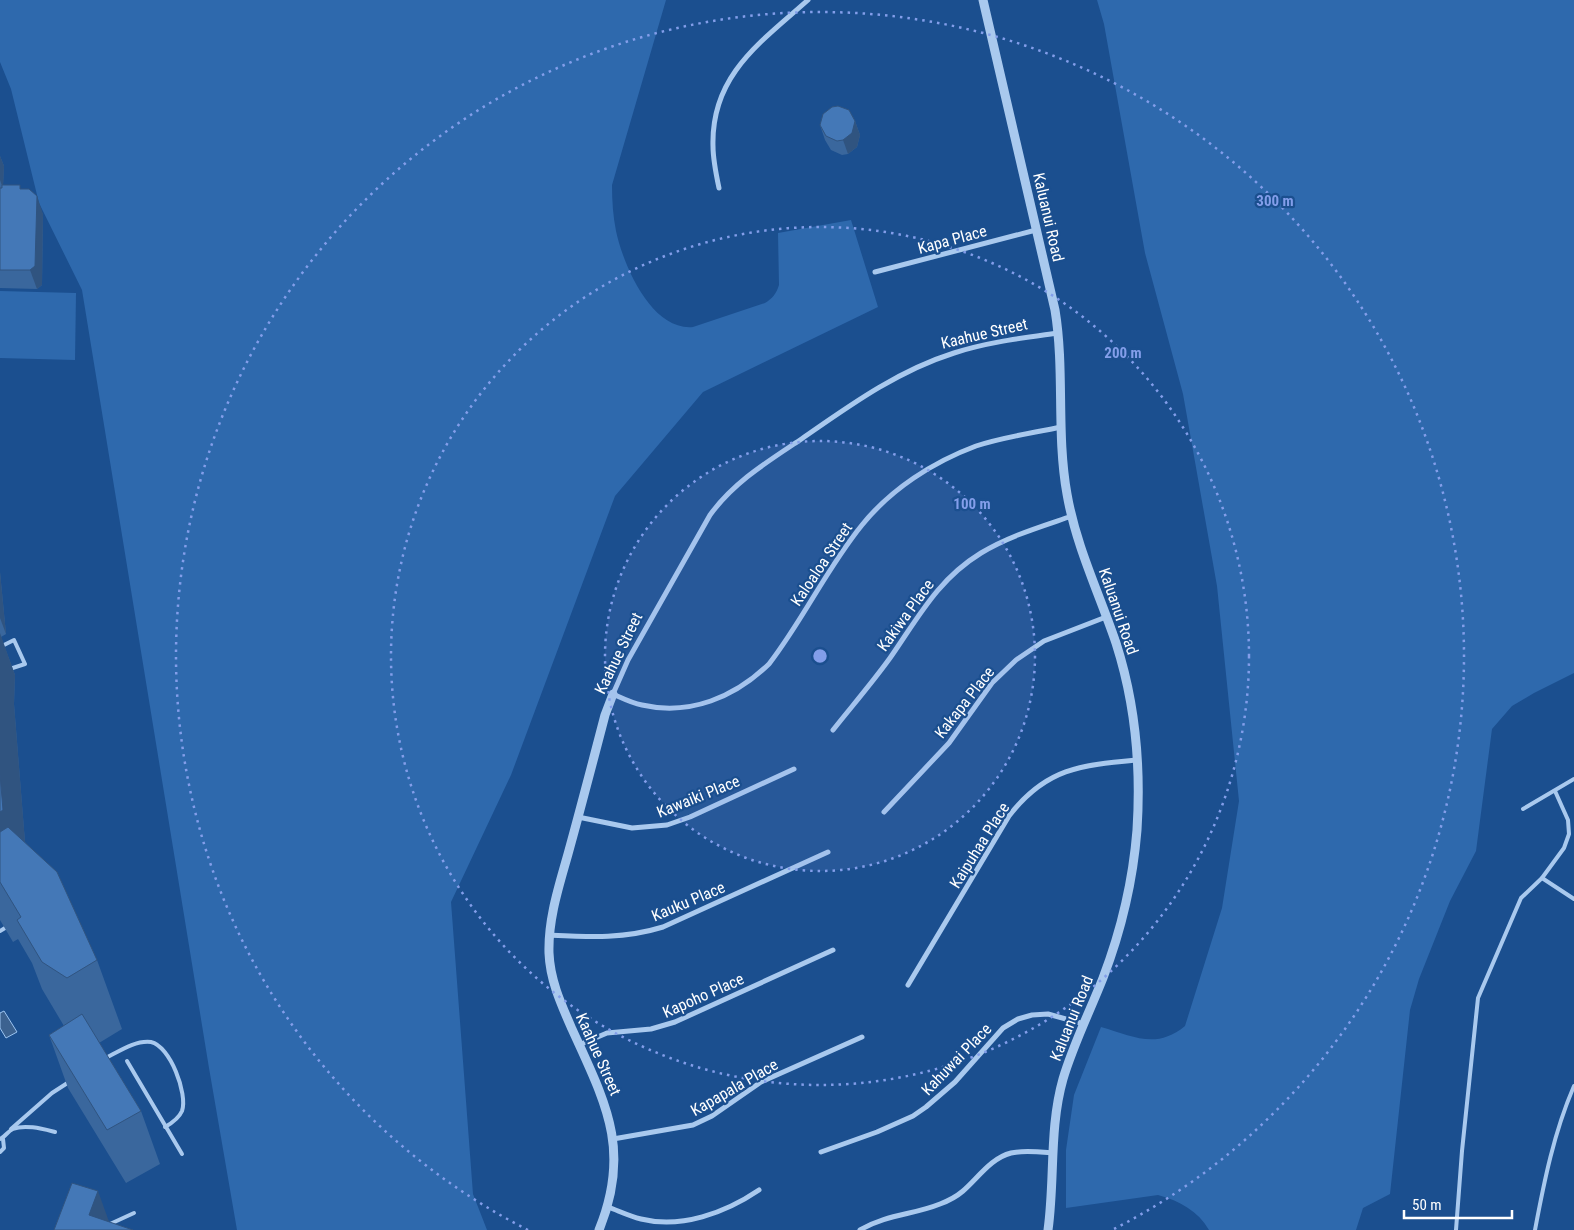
<svg xmlns="http://www.w3.org/2000/svg" width="1574" height="1230" viewBox="0 0 1574 1230" font-family="'Roboto Condensed',sans-serif">
	<style>
		.green { fill: #2e69ad }
		.water { fill: #3c6290; stroke: #9cc4f0 }
		.lines { fill: none; stroke-linecap: round; stroke-linejoin: round }
		.service { stroke: #a9c9ee; stroke-width: 4 }
		.minor { stroke: #a9c9ee; stroke-width: 5 }
		.tertiary { stroke: #a9c9ee; stroke-width: 9 }
		.wall { fill: #3a679d }
		.shaded-wall { fill: #305480 }
		.building { fill: #4478b7; stroke: #305480 }
		.ring { fill: none; stroke: #839eea; stroke-width: 2.5; stroke-dasharray: 2.5 5 }
		.labels { text-anchor: middle; stroke-width: 4.5; stroke-linejoin: round; paint-order: stroke }
		.street-label { font-size: 16px; fill: #fff; stroke: #1b4f8f }
		.centre { fill: #839eea; stroke: #1b4f8f; stroke-width: 2.5 }
		.ring-label { font-size: 15px; text-anchor: middle; font-weight: bold; fill: #839eea; stroke: #1b4f8f; stroke-width: 4.5; stroke-linejoin: round; paint-order: stroke }
	</style>
	<rect width="100%" height="100%" fill="#1b4f8f"/>
	<g class="green">
		<path d="M0 0H666L612 185C612 201 613 216 616 231 623 264 651 331 693 327L765 303C773 298 776 294 779 285L778 233 851 220 878 307 703 392 615 496 511 775 451 902 473 1194 487 1230H237L209 1068 82 290 39 203 11 89 0 62Z"/>
		<path d="M1097 0H1574V673L1534 693 1512 706 1492 729 1476 851 1450 901 1419 979 1410 1010 1390 1194 1363 1208 1356 1230H1209C1198 1211 1180 1201 1158 1195L1066 1208V1150L1074 1095 1101 1027C1133 1036 1156 1050 1185 1026L1222 908 1239 801 1217 586 1183 394 1145 253 1104 24Z"/>
		<path d="M0 291 76 293 75 360 0 358Z"/>
	</g>
	<path class="water" d="M4 1011 17 1032 6 1038 0 1028V1013Z"/>
	<g class="lines">
		<g class="service">
			<path d="M0 647 14 640 25 664 0 672"/>
			<path d="M1523 809 1574 779"/>
			<path d="M1542 878 1574 899"/>
			<path d="M0 931 5 928"/>
			<path d="M104 1059C118 1052 135 1040 151 1042 170 1046 188 1094 182 1111 179 1118 172 1123 165 1127"/>
			<path d="M127 1061 182 1154"/>
			<path d="M11 1129 52 1093 69 1082"/>
			<path d="M0 1139C5 1137 8 1131 13 1129 25 1124 43 1129 55 1132"/>
			<path d="M0 1152 4 1148 3 1139"/>
			<path d="M110 1224 134 1213"/>
			<path d="M1456 1230 1462 1151 1478 998 1521 898 1542 878 1564 848 1569 834 1568 820 1555 791"/>
			<path d="M1535 1230C1544 1182 1554 1132 1574 1086"/>
		</g>
		<g class="minor">
			<path d="M719 188C716 174 713 160 713 146 711 75 761 42 808 0"/>
			<path d="M875 272 1036 230"/>
			<path d="M1058 333C1023 338 988 342 954 353 897 371 849 406 800 440 767 462 734 482 710 515L628 660 613 694C622 698 632 703 642 705 690 716 735 697 769 664 803 620 827 568 862 525 891 489 933 462 976 446 1003 437 1033 433 1061 427"/>
			<path d="M833 730C852 706 872 683 890 658 918 618 937 580 981 553 1009 536 1040 527 1072 516"/>
			<path d="M884 812 949 743 992 683 1016 660 1044 641 1106 617"/>
			<path d="M578 817 632 828 667 825 690 817 794 769"/>
			<path d="M549 935C590 937 624 939 663 927L828 852"/>
			<path d="M908 985 1009 816C1046 768 1081 765 1137 760"/>
			<path d="M579 1045 607 1033 651 1029 675 1022 833 950"/>
			<path d="M613 1139 693 1125 712 1116 761 1082 862 1037"/>
			<path d="M821 1152 877 1132 913 1116 926 1107 955 1082 1003 1028 1018 1019 1032 1015 1048 1014 1084 1024"/>
			<path d="M608 1207C619 1211 629 1216 641 1219 681 1229 725 1213 759 1190"/>
			<path d="M860 1230C887 1214 913 1215 940 1204 948 1201 956 1197 963 1191 978 1178 991 1158 1011 1153 1024 1150 1040 1152 1053 1153"/>
		</g>
		<g class="tertiary">
			<path d="M983 0 1055 310C1065 371 1056 433 1067 494 1076 546 1099 593 1116 643 1135 702 1141 768 1137 830 1133 880 1121 931 1103 978 1090 1011 1073 1045 1063 1079 1049 1128 1055 1180 1048 1230"/>
			<path d="M599 1230C632 1149 605 1102 572 1029 561 1004 550 980 549 953 548 919 559 886 568 854 581 807 593 761 605 715L613 694"/>
		</g>
	</g>
	<g class="wall">
		<path d="M855 121 860 135 857 147 848 154 842 155 831 150 825 140 820 125Z"/>
		<path d="M0 156 4 166 3 185 21 189 43 214 42 285 37 289 0 288Z"/>
		<path d="M0 572 6 634 1 637 15 675 14 704 25 842 97 960 122 1029 99 1043 141 1111 160 1164 126 1183 68 1088 49 1035 64 1026 42 989 32 963 18 939 13 942 0 920Z"/>
	</g>
	<g class="shaded-wall">
		<path d="M855 121 860 135 857 147 848 154 843 140Z"/>
		<path d="M0 156 4 166 3 189 0 180Z"/>
		<path d="M37 196 43 214 42 285 37 289 30 270Z"/>
		<path d="M0 572 6 634 0 618Z"/>
		<path d="M0 633 15 675 14 704 28 879 0 882Z"/>
		<path d="M98 1191 112 1230 89 1215Z"/>
	</g>
	<g class="building">
		<path d="M838 106 849 110 855 121 852 133 843 140 837 141 826 136 820 125 823 114 832 107Z"/>
		<path d="M2 185H20V189H29L37 196 35 266 30 270H0V188H2Z"/>
		<path d="M0 774 3 810 0 812Z"/>
		<path d="M8 827 57 872 97 960 67 978 42 962 17 920 21 917 0 882V832Z"/>
		<path d="M82 1014 141 1111 107 1130 49 1035Z"/>
		<path d="M72 1183 98 1191 89 1215 133 1230H54Z"/>
	</g>
	<circle cx="820" cy="656" r="215" fill="#839eea" fill-opacity=".12"/>
	<g class="ring">
		<circle cx="820" cy="656" r="215"/>
		<circle cx="820" cy="656" r="429"/>
		<path d="M528 1230A644 644 0 1 1 1112 1230"/>
	</g>
	<g class="labels">
		<g class="street-label">
			<text transform="translate(1049 217) rotate(77)" y="6">Kaluanui Road</text>
			<text transform="translate(952 239) rotate(-15)" y="6">Kapa Place</text>
			<text transform="translate(984 333) rotate(-13)" y="6">Kaahue Street</text>
			<text transform="translate(821 564) rotate(-56)" y="6">Kaloaloa Street</text>
			<text transform="translate(1119 611) rotate(71)" y="6">Kaluanui Road</text>
			<text transform="translate(905 615) rotate(-54)" y="6">Kakiwa Place</text>
			<text transform="translate(618 653) rotate(-64)" y="6">Kaahue Street</text>
			<text transform="translate(964 702) rotate(-52)" y="6">Kakapa Place</text>
			<text transform="translate(698 796) rotate(-22)" y="6">Kawaiki Place</text>
			<text transform="translate(979 845) rotate(-58)" y="6">Kaipuhaa Place</text>
			<text transform="translate(688 901) rotate(-23)" y="6">Kauku Place</text>
			<text transform="translate(703 995) rotate(-24)" y="6">Kapoho Place</text>
			<text transform="translate(1071 1018) rotate(-68)" y="6">Kaluanui Road</text>
			<text transform="translate(599 1054) rotate(66)" y="6">Kaahue Street</text>
			<text transform="translate(956 1059) rotate(-46)" y="6">Kahuwai Place</text>
			<text transform="translate(734 1087) rotate(-30)" y="6">Kapapala Place</text>
		</g>
	</g>
	<circle cx="820" cy="656" r="8" class="centre"/>
	<g class="ring-label">
		<text x="1275" y="206">300 m</text>
		<text x="1123" y="358">200 m</text>
		<text x="972" y="509">100 m</text>
	</g>
	<path d="M1404 1210v8h108v-8" fill="none" stroke="#ffffff" stroke-width="2.5"/>
	<text x="1412" y="1210" font-size="15" fill="#ffffff" stroke="#1b4f8f" stroke-width="4" paint-order="stroke">50 m</text>
</svg>
